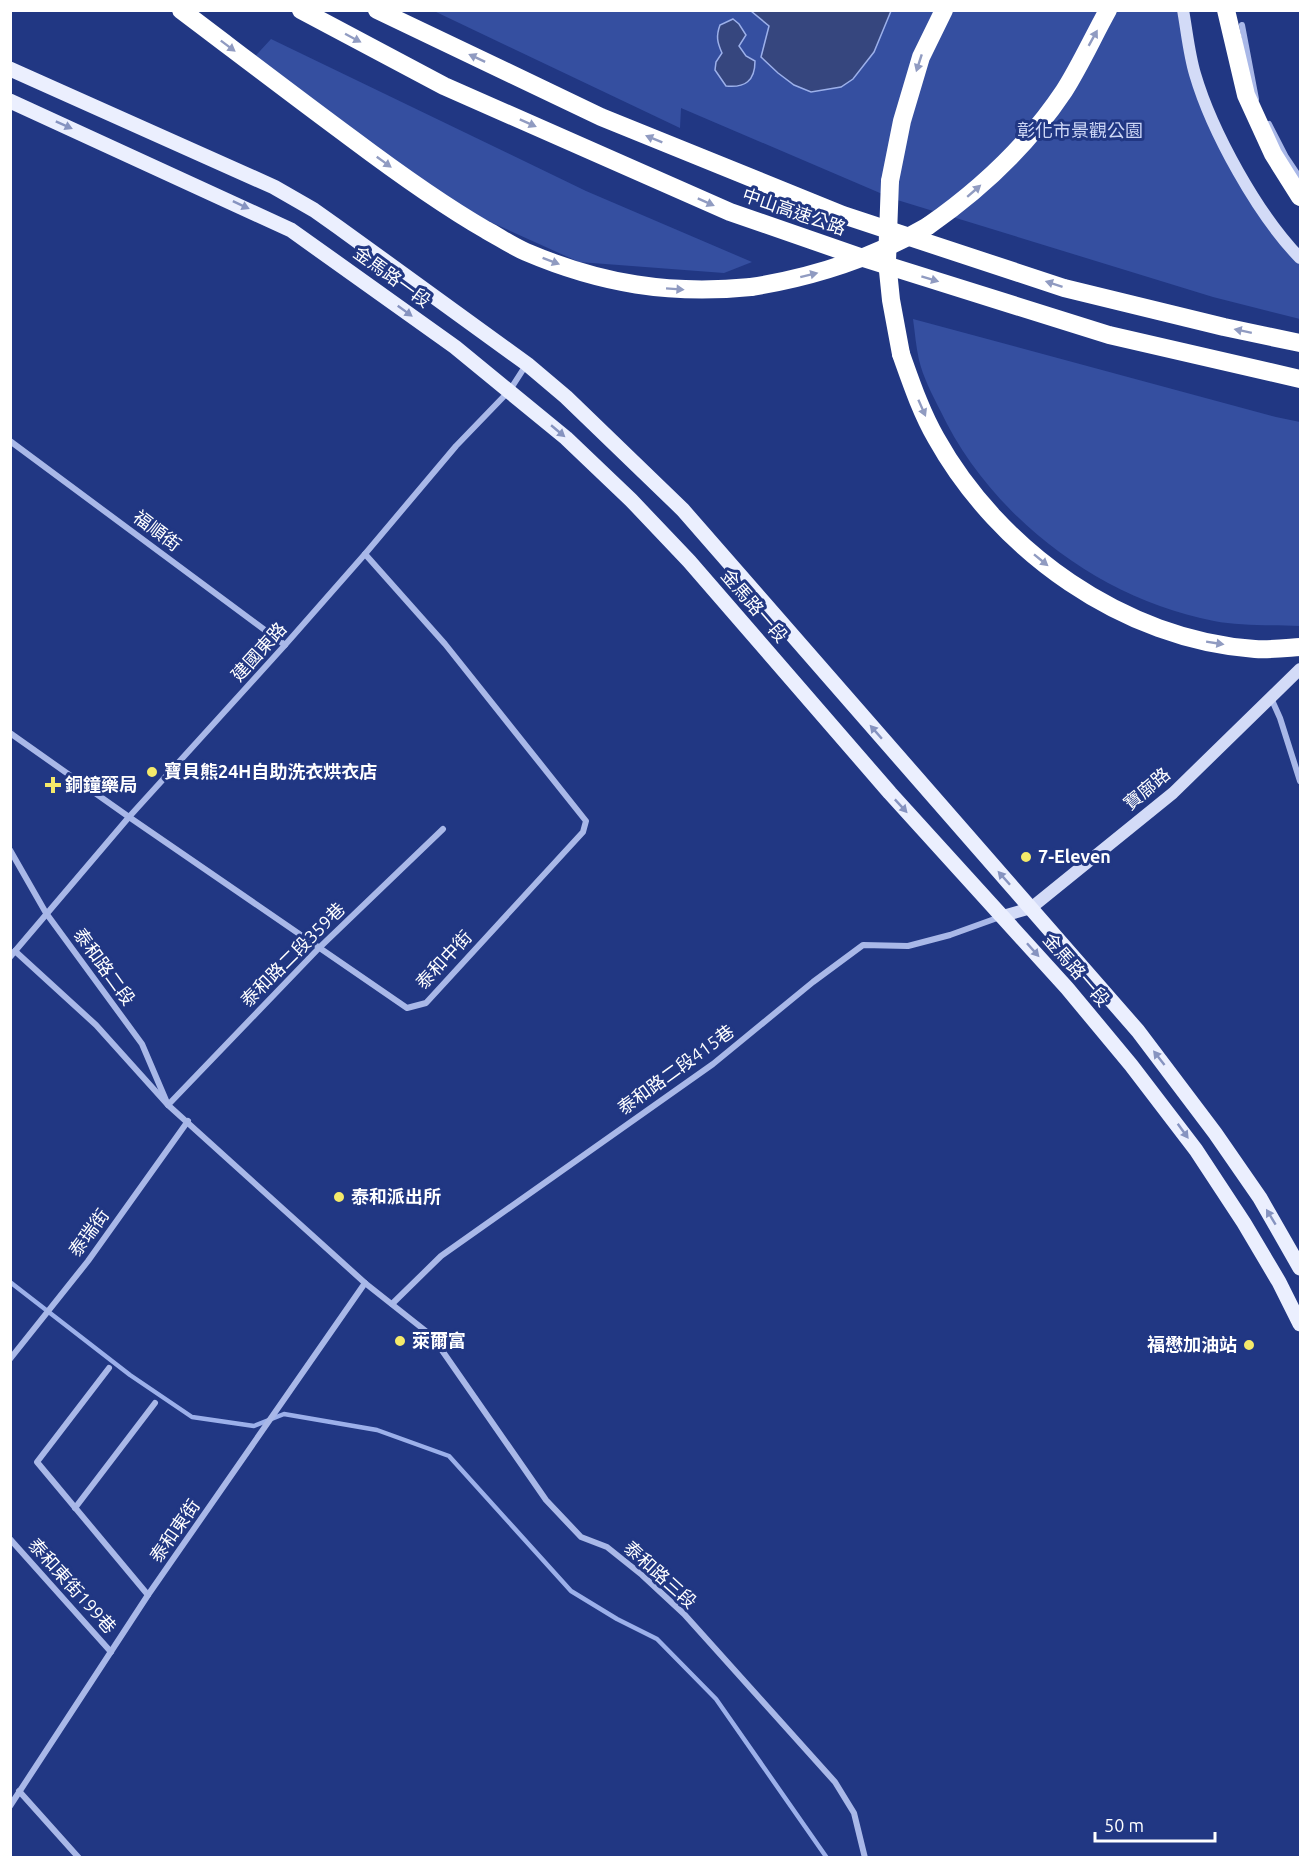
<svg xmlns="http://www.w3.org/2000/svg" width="1311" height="1868" viewBox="0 0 1311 1868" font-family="Ubuntu,'Noto Sans TC',sans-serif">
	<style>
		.green { fill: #354fa0 }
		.water { fill: #36467e; stroke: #9cb0ea; stroke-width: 1.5 }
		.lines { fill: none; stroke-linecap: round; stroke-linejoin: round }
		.stream { stroke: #9cb0ea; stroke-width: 4.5 }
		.street { stroke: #a9b8e8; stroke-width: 6 }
		.secondary { stroke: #d3dbf7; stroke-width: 12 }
		.primary { stroke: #ebeffe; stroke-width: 15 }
		.highway { stroke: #fff; stroke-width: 18 }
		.highway-bridge { stroke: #fff; stroke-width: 18 }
		.oneway { fill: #909bc1 }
		.oneway2 { fill: #8693c0 }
		.poi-dot { fill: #f5ea6a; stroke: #213783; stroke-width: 2 }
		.labels { text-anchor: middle; stroke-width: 6; stroke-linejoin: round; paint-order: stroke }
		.park-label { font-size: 18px; fill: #cdd7f6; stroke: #213783 }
		.street-label { font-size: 18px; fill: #fff; stroke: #213783 }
		.poi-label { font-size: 18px; font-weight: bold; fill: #fff; stroke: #213783; text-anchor: start }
	</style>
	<rect width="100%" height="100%" fill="#213783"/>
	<g class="green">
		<path d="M434 11H1177L1198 99 1300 261V319L1213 297 894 199 681 108 680 128Z"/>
		<path d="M271 39 586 191 752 262 724 273 579 262 475 215 250 62Z"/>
		<path d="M913 319 1276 417 1300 422V626C1274 625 1240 626 1214 621 1099 599 990 516 940 410 932 394 923 377 919 360 916 347 915 333 913 319Z"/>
	</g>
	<g class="water">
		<path d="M751 11H891L874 52 853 79 841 87 811 92 794 85 778 73 761 57 769 26Z"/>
		<path d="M733 19 739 24 746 35 739 46 746 56 755 61C755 81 745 88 726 86L715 70 716 62 722 53C717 42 716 36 720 25Z"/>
	</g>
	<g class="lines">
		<path class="stream" d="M10 1282 130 1375 192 1417 254 1426 284 1414 377 1430 449 1456 571 1591 617 1619 657 1639 716 1699 827 1858"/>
		<g class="street">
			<path d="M1242 25 1256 99"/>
			<path d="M1269 124 1286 157 1300 178"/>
			<path d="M10 441 285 645"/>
			<path d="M1271 698 1280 718 1300 781"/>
			<path d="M10 733 129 817 407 1008 426 1003 583 832 586 821 445 644 365 554"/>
			<path d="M10 850 46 913 142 1044 168 1105 319 948 443 829"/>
			<path d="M15 951 96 1025 168 1105 365 1283 432 1336 546 1500 581 1537 607 1547 642 1575 684 1614 835 1782 854 1813 865 1858"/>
			<path d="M10 957 129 817 285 645 365 554 456 446 510 390 526 365"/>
			<path d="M392 1304 441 1256 713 1064 813 982 863 945 908 946 950 935 1000 917"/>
			<path d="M10 1359 88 1261 188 1121"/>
			<path d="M109 1368 37 1462 148 1595"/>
			<path d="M75 1508 155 1403"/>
			<path d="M10 1539 111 1652"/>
			<path d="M19 1791 79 1858"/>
			<path d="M10 1806 148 1595 365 1283"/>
		</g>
		<g class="secondary">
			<path d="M1183 10C1187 32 1189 54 1195 74 1212 132 1258 215 1300 258"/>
			<path d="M1003 916 1031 908 1173 793 1300 669"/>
		</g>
		<g class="primary">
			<path d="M10 69 274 187 314 210 338 227 527 364 566 397 683 510 1138 1031 1215 1133 1260 1198 1300 1268"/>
			<path d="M10 101 291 230 455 347 566 438 631 500 689 561 890 793 1067 988 1131 1065 1196 1150 1244 1223 1279 1282 1300 1324"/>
		</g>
		<g class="highway">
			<path d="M181 10C238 53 294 96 351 138 395 171 439 203 486 230 499 237 512 246 526 252 601 284 670 295 751 287"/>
			<path d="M301 10 444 86 730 212 860 257 1109 335 1300 379"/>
			<path d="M377 10 601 117 843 215 1064 288 1224 327 1300 343"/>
			<path d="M1226 10 1246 95 1273 154 1300 197"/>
			<path d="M890 181 902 121 921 57 944 10"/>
			<path d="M928 226C981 189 1028 145 1064 91 1080 66 1093 37 1108 10"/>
			<path d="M901 354C911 382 921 412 936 438 999 551 1124 640 1255 649 1270 650 1286 648 1300 647"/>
		</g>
		<g class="highway-bridge">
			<path d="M890 181 887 261 891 300 901 354"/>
			<path d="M751 287C814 277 873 258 928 226"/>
		</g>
	</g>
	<defs><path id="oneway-solid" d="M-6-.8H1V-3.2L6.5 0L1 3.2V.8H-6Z" transform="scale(1.5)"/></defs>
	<g class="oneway">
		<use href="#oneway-solid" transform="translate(353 38) rotate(28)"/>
		<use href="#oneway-solid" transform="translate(1093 38) rotate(-61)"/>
		<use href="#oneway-solid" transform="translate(228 46) rotate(37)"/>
		<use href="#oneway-solid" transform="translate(477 58) rotate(-155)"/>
		<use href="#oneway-solid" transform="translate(919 63) rotate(108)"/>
		<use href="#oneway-solid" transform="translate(528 123) rotate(24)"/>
		<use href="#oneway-solid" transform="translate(654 139) rotate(-158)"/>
		<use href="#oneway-solid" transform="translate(384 162) rotate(36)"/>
		<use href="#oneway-solid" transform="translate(974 191) rotate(-41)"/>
		<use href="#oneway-solid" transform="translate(706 202) rotate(24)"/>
		<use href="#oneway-solid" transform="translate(551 261) rotate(21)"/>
		<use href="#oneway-solid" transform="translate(809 275) rotate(-14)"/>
		<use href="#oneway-solid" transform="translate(930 279) rotate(17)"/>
		<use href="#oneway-solid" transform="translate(1054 284) rotate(-162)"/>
		<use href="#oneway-solid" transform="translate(675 289) rotate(4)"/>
		<use href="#oneway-solid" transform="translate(1243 331) rotate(-168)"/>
		<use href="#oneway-solid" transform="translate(922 408) rotate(66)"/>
		<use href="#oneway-solid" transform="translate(1041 560) rotate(39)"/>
		<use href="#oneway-solid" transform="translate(1215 643) rotate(9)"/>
	</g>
	<g class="oneway2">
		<use href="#oneway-solid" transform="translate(64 125) rotate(24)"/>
		<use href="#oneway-solid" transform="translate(241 205) rotate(25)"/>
		<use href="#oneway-solid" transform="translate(405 311) rotate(36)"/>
		<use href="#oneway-solid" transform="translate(558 431) rotate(40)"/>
		<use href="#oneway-solid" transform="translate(876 732) rotate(-131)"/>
		<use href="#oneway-solid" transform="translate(901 806) rotate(47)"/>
		<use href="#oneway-solid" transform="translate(1004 878) rotate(-132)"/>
		<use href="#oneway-solid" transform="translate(1033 950) rotate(48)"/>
		<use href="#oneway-solid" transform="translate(1159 1058) rotate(-128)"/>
		<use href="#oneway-solid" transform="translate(1183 1131) rotate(54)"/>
		<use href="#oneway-solid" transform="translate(1271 1217) rotate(-121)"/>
	</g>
	<g class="poi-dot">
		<circle cx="152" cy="772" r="6"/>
		<path d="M50 776h6v6h6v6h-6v6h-6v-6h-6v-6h6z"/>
		<circle cx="1026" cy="857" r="6"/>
		<circle cx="339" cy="1197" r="6"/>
		<circle cx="400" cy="1341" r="6"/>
		<circle cx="1249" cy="1345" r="6"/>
	</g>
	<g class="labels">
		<g class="park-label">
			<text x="1080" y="137">彰化市景觀公園</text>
		</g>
		<g class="street-label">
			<text transform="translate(794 212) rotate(19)" y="6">中山高速公路</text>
			<text transform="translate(392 277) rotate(36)" y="6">金馬路一段</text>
			<text transform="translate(157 531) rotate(37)" y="6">福順街</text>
			<text transform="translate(754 606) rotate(49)" y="6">金馬路一段</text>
			<text transform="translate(259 652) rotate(-48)" y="6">建國東路</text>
			<text transform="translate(1147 789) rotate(-40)" y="6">寶廍路</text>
			<text transform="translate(293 955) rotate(-45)" y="6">泰和路二段359巷</text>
			<text transform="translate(444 960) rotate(-47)" y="6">泰和中街</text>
			<text transform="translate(104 967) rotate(54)" y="6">泰和路二段</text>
			<text transform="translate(1076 970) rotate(49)" y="6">金馬路一段</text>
			<text transform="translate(676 1070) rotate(-36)" y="6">泰和路二段415巷</text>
			<text transform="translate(89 1233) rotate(-54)" y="6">泰瑞街</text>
			<text transform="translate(175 1531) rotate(-55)" y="6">泰和東街</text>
			<text transform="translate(660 1575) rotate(42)" y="6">泰和路三段</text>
			<text transform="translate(72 1586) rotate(48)" y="6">泰和東街199巷</text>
		</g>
		<g class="poi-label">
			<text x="164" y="778">寶貝熊24H自助洗衣烘衣店</text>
			<text x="65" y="791">銅鐘藥局</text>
			<text x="1038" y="863">7-Eleven</text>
			<text x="351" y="1203">泰和派出所</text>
			<text x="412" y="1347">萊爾富</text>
			<text x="1237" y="1351" text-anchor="end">福懋加油站</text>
		</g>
	</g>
	<rect width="1311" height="1868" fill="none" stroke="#ffffff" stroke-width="24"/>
	<path d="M1095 1832v9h120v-9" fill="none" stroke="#ffffff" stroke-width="3"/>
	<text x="1104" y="1832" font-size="18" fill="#ffffff" stroke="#213783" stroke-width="4.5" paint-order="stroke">50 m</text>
</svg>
